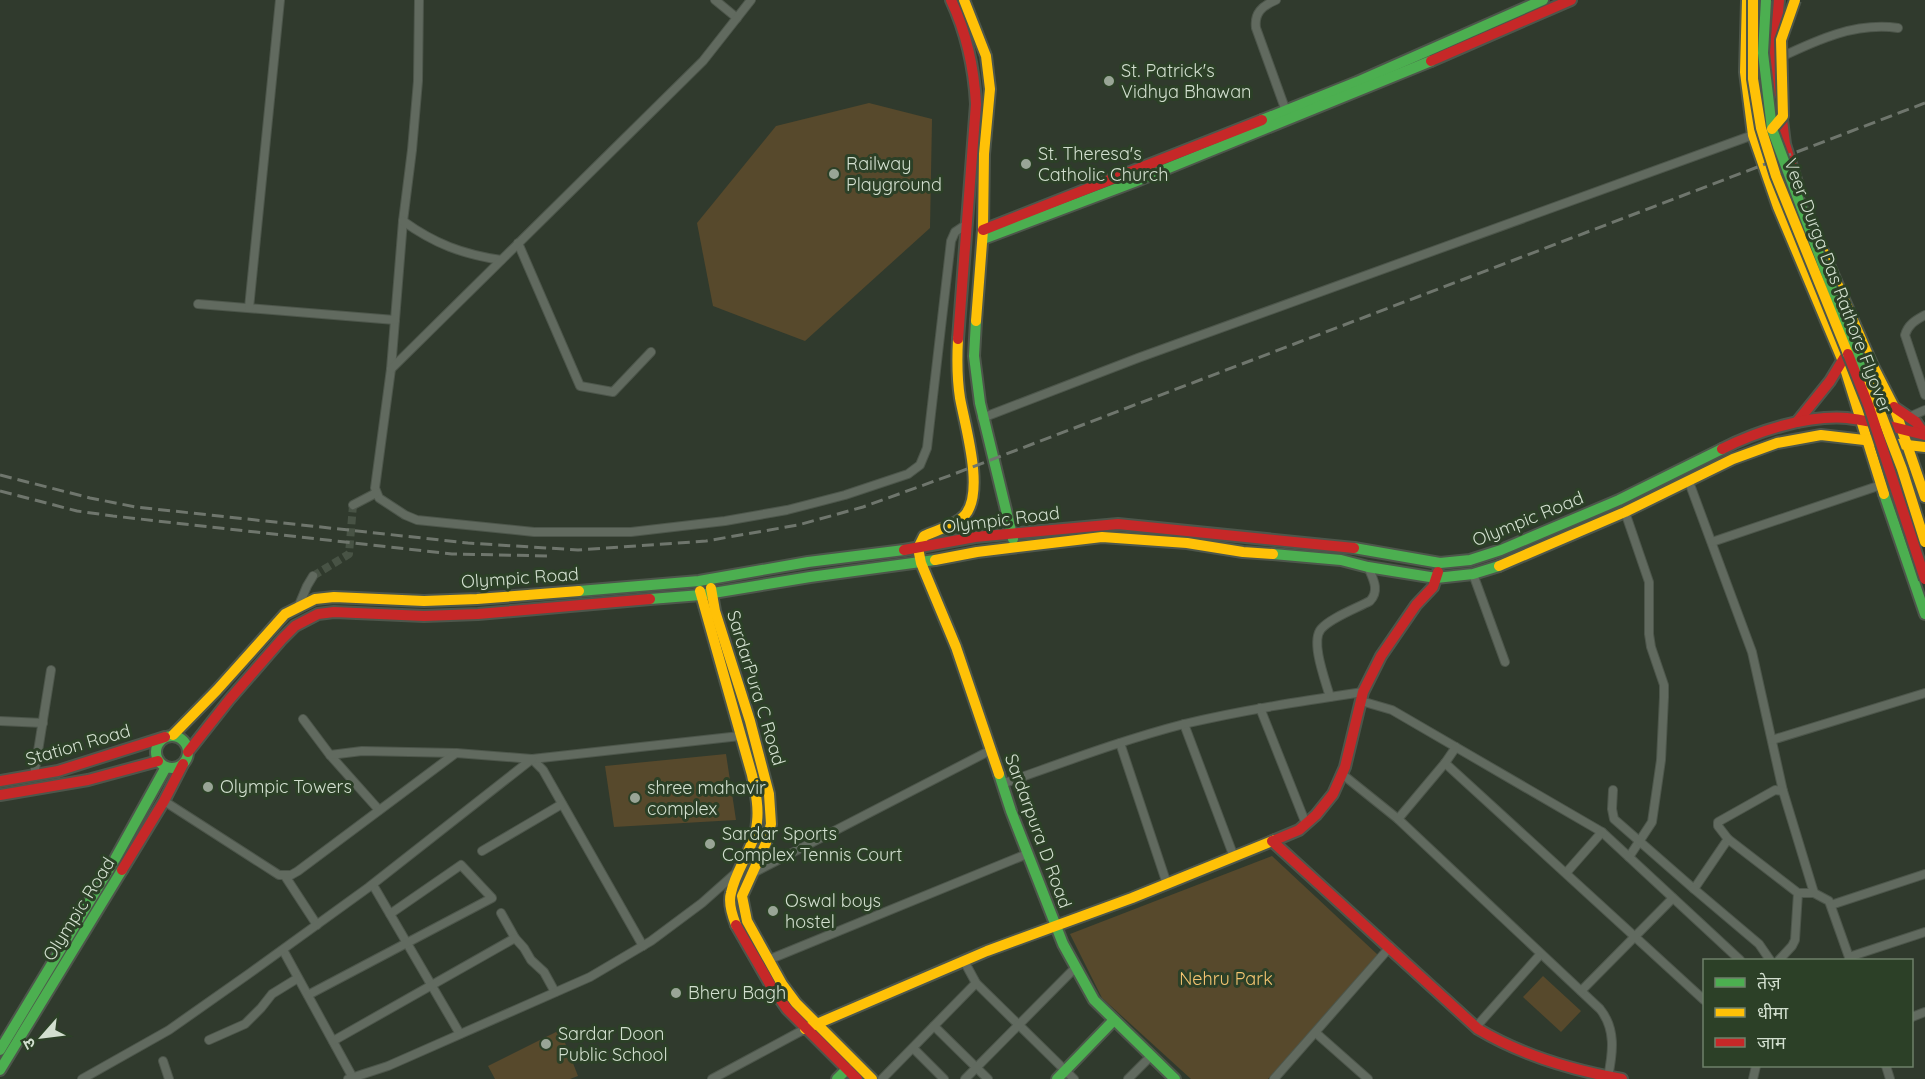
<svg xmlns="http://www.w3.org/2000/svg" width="1925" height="1079" viewBox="0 0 1925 1079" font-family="Quicksand,'Noto Sans Devanagari',sans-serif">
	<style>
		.green { fill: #57492c }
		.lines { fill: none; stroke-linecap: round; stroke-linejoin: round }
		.street-tunnel { stroke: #485345; stroke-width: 8; stroke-dasharray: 8 4; stroke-linecap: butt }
		.street-casing { stroke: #4d564b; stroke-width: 10 }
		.fast-casing { stroke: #4d564b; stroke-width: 14 }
		.slow-casing { stroke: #4d564b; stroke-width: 14 }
		.jam-casing { stroke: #4d564b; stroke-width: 14 }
		.street { stroke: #616a5f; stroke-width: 8 }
		.fast { stroke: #4caf50; stroke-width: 10 }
		.slow { stroke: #ffc107; stroke-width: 10 }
		.jam { stroke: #c62828; stroke-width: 10 }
		.rail { stroke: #6f766d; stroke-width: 3; stroke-dasharray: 12 6; stroke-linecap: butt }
		.fast-bridge-casing { stroke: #4d564b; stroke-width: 14; stroke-linecap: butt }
		.slow-bridge-casing { stroke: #4d564b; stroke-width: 14; stroke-linecap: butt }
		.jam-bridge-casing { stroke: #4d564b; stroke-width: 14; stroke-linecap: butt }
		.fast-bridge { stroke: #4caf50; stroke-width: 10 }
		.slow-bridge { stroke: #ffc107; stroke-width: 10 }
		.jam-bridge { stroke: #c62828; stroke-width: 10 }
		.poi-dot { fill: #99a596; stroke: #2c4027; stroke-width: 2 }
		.labels { text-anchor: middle; stroke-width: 6; stroke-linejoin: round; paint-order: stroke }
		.poi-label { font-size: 18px; fill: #d2dfcf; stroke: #2c4027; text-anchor: start }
		.street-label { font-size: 18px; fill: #d2dfcf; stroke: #2c4027 }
		.park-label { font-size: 18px; fill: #f4c471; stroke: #2c4027 }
	</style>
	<rect width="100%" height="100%" fill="#303a2d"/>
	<g class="green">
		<path d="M869 103 932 119 930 228 805 341 713 306 697 223 776 126Z"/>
		<path d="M726 754 736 820 614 827 605 766Z"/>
		<path d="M1272 856 1378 955 1268 1079H1191L1102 998 1070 934Z"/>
		<path d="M1543 976 1581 1011 1561 1032 1523 997Z"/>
		<path d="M560 1030 578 1076 570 1079H495L488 1066Z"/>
	</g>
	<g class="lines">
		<path class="street-tunnel" d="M313 576 349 554 353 505"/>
		<defs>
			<g id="street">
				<path d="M419 0 418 81 412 150 403 221 391 369 375 488 379 498 405 515 417 520 534 532H631L725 521 787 510 845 495 908 474 920 465 927 448 951 241 955 232 967 224"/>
				<path d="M715 0 737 18"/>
				<path d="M1276 0C1262 6 1254 13 1256 28L1286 111"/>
				<path d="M1779 58C1817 40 1855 22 1898 28"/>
				<path d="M403 221C435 244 462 254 501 260"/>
				<path d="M518 243 580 386 613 392 651 352"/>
				<path d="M198 304 395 320"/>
				<path d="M249 308 280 0"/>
				<path d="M1925 315C1916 320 1908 324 1905 335L1925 395"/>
				<path d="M391 369 703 61 751 0"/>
				<path d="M1909 417 1925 410"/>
				<path d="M982 418 1138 358 1753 135"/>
				<path d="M1689 482 1752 652 1783 791"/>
				<path d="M353 505 376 493"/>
				<path d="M1625 512 1649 582V634L1651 647 1664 685V697L1661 760 1652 822 1629 857"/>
				<path d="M1712 542 1881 485"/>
				<path d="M1473 574 1505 662"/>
				<path d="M299 605 307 586 313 576"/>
				<path d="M1330 697C1326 682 1310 642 1321 629 1330 618 1357 608 1370 601 1380 590 1373 579 1368 567"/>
				<path d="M1361 701 1392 710 1602 832 1740 960"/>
				<path d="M1260 708 1306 824"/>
				<path d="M303 719 330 755 379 810"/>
				<path d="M0 721 43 723"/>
				<path d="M1184 724 1234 857"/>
				<path d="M1772 740 1925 693"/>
				<path d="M1120 743 1167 884"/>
				<path d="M330 755 362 751 456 753"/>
				<path d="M532 759 543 770 643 946"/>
				<path d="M532 759 740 736"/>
				<path d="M1445 763 1704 1000"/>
				<path d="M1342 774 1398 819 1600 1009C1616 1029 1613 1052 1608 1077"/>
				<path d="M34 776 51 670"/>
				<path d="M1002 784C1062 763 1122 740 1184 724 1243 710 1303 701 1363 692"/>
				<path d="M1613 790 1612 809 1614 819 1694 889 1728 839 1798 893 1795 940 1792 946 1779 960"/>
				<path d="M1398 819 1445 763 1456 747"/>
				<path d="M1728 839 1718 826V822L1775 790 1783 791 1814 893"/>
				<path d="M482 851 562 804"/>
				<path d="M1566 873 1602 832"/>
				<path d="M751 874 991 750"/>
				<path d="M285 876 317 925"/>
				<path d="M373 885 460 1034"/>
				<path d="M1694 889 1759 944 1770 960"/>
				<path d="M1798 893H1814L1829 901 1850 960"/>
				<path d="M1831 905 1925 874"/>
				<path d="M501 913 515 938"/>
				<path d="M283 950 353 1078"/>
				<path d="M1849 957 1925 932"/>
				<path d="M768 960 1027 854"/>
				<path d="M964 961 976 983 1074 1079"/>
				<path d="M1581 991 1673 898"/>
				<path d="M308 995 492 898 461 865 390 914"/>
				<path d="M1912 1017 1925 1012"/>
				<path d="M934 1026 988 1079"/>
				<path d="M1476 1027 1538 957"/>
				<path d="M1316 1033 1368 1079"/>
				<path d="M209 1040 245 1024 261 1008 272 994 298 978"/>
				<path d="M333 1041 515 938 524 948 531 960 544 972 555 992"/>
				<path d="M913 1048 944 1079"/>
				<path d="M163 1061 169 1079"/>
				<path d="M1886 1066 1890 1079"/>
				<path d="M82 1079 169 1030 250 973 369 887 532 759 456 753 298 871 291 875H279L164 801"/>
				<path d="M348 1079 388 1066 590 977 651 941 702 903 738 871"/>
				<path d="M712 1079 805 1029"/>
				<path d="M882 1079 976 983"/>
				<path d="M965 1079 1075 968"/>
				<path d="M1128 1079 1151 1056"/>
				<path d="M1274 1079 1390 947"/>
				<path d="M1753 1079 1756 1066"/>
			</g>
			<g id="fast">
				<path d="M1262 120 1357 82 1543 0"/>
				<path d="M983 239 1134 182 1431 61"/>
				<path d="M976 321 974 356 980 403 1013 539"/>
				<path d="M1884 494 1925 614"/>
				<path d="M1354 548 1440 563 1470 560 1501 550 1619 500 1722 449"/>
				<path d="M1273 554 1341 560 1368 567 1436 578 1473 574 1499 566"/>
				<path d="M579 591 699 581 808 562 904 550"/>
				<path d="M650 599 701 595 810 577 935 560"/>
				<circle cx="172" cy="752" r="16"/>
				<path d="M999 774 1011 811 1063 944 1094 1000 1175 1079"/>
				<path d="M0 1050 115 859 166 767"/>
				<path d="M0 1070 122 870"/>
				<path d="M837 1079 847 1069"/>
				<path d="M1057 1079 1114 1020"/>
			</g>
			<g id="slow">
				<path d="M964 0 986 56 990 89 984 154 983 230 976 321"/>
				<path d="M1747 0 1745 72 1753 135 1778 207 1842 359 1884 494"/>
				<path d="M1823 251 1872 364 1894 407 1925 497"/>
				<path d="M958 339C957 358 957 379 960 398 965 426 985 492 965 515 955 526 937 530 924 536L918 548 921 563 956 647 999 774"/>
				<path d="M935 560 977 552 1102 537 1187 543 1243 552 1273 554"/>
				<path d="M1499 566 1625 512 1733 459 1777 443 1821 435 1925 447"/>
				<path d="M711 588 715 611 750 721 769 794 771 824 766 843 742 896 747 921 782 984 796 1003 872 1079"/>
				<path d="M700 591 752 775C755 790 759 806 757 822 755 847 736 868 731 893 728 903 732 915 736 925"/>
				<path d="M173 735 217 690 285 614 315 599 334 597 424 601 477 599 579 591"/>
				<path d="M805 1029 987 951 1132 898 1275 840"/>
			</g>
			<g id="jam">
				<path d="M951 0C967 34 974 67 976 104L958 339"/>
				<path d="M1431 61 1571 0"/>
				<path d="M1778 92 1774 61 1779 0"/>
				<path d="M1781 111 1785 144 1798 186"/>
				<path d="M983 230 1262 120"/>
				<path d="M1894 407 1916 422 1925 435"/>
				<path d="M1797 422 1830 381 1844 358"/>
				<path d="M1722 449C1757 431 1807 415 1847 418 1874 421 1899 429 1925 435"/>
				<path d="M904 550 975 537 1118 524 1354 548"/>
				<path d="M188 752 229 700 282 639 295 626 318 614 334 612 424 616 478 614 650 599"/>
				<path d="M0 781 58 771 165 737"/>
				<path d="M0 795 88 780 158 761"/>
				<path d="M1275 840 1299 830 1316 815 1333 794 1345 767 1363 692 1381 656 1416 605 1433 587 1438 572"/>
				<path d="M1272 841 1478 1029C1523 1056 1571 1070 1622 1079"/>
				<path d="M122 870 164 801 183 764"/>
				<path d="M736 925 771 986 787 1009 857 1079"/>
			</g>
		</defs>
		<use href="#street" class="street-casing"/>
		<use href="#fast" class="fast-casing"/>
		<use href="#slow" class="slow-casing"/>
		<use href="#jam" class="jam-casing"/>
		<use href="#street" class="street"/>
		<use href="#fast" class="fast"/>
		<use href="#slow" class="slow"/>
		<use href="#jam" class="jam"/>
		<g class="rail">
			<path d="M0 475 90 498 136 507 468 543 578 550 706 541 798 525 863 507 954 474 1925 103"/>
			<path d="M0 491 77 511 113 516 452 554 547 556"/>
		</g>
		<defs>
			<path id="fast-bridge" d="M1766 0 1763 53 1772 129 1835 297 1868 380"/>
			<g id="slow-bridge">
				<path d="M1753 0V79L1761 128 1776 176 1848 354"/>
				<path d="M1772 129 1783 116 1781 40 1795 0"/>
				<path d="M1868 380 1902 469 1925 542"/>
			</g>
			<path id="jam-bridge" d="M1848 354 1869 407 1925 579"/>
		</defs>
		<use href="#fast-bridge" class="fast-bridge-casing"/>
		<use href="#slow-bridge" class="slow-bridge-casing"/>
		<use href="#jam-bridge" class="jam-bridge-casing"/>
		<use href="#fast-bridge" class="fast-bridge"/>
		<use href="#slow-bridge" class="slow-bridge"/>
		<use href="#jam-bridge" class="jam-bridge"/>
	</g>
	<g class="poi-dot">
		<circle cx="1109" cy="81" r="6"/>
		<circle cx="1026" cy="164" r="6"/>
		<circle cx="834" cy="174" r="6"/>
		<circle cx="208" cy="787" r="6"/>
		<circle cx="635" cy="798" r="6"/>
		<circle cx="710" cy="844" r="6"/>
		<circle cx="773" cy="911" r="6"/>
		<circle cx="676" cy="993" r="6"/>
		<circle cx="546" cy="1044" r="6"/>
	</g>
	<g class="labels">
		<g class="poi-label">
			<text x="1121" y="77">St. Patrick's<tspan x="1121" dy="21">Vidhya Bhawan</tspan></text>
			<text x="1038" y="160">St. Theresa's<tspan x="1038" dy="21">Catholic Church</tspan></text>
			<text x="846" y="170">Railway<tspan x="846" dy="21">Playground</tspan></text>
			<text x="220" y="793">Olympic Towers</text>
			<text x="647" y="794">shree mahavir<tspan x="647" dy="21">complex</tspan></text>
			<text x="722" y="840">Sardar Sports<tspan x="722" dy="21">Complex Tennis Court</tspan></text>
			<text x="785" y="907">Oswal boys<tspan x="785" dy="21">hostel</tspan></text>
			<text x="688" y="999">Bheru Bagh</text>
			<text x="558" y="1040">Sardar Doon<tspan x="558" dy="21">Public School</tspan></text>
		</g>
		<g class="street-label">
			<text transform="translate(1838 286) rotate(69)" y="6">Veer Durga Das Rathore Flyover</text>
			<text transform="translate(1528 519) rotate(-22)" y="6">Olympic Road</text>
			<text transform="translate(1001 520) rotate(-7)" y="6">Olympic Road</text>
			<text transform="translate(520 578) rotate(-4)" y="6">Olympic Road</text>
			<text transform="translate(756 688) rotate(73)" y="6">SardarPura C Road</text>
			<text transform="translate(78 745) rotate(-16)" y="6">Station Road</text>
			<text transform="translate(1038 831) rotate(70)" y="6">Sardarpura D Road</text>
			<text transform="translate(79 909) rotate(-58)" y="6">Olympic Road</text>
		</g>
		<g class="park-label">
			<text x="1226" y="985">Nehru Park</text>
		</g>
	</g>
	<rect x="1703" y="959" width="210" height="108" fill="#2c4027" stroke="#6e806a" stroke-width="1.5"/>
	<rect x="1715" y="978" width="30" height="9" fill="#4caf50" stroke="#6e806a" stroke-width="1.5"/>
	<text x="1757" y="989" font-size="18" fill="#d2dfcf">तेज़</text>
	<rect x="1715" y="1008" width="30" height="9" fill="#ffc107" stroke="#6e806a" stroke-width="1.5"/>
	<text x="1757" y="1019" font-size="18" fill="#d2dfcf">धीमा</text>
	<rect x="1715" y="1038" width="30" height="9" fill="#c62828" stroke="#6e806a" stroke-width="1.5"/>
	<text x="1757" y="1049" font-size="18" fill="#d2dfcf">जाम</text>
	<g transform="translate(42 1037) rotate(242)" stroke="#2c4027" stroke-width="4.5" paint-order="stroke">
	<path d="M0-4.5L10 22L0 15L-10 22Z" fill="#d2dfcf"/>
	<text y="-9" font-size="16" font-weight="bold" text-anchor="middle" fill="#d2dfcf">उ</text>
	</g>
</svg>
